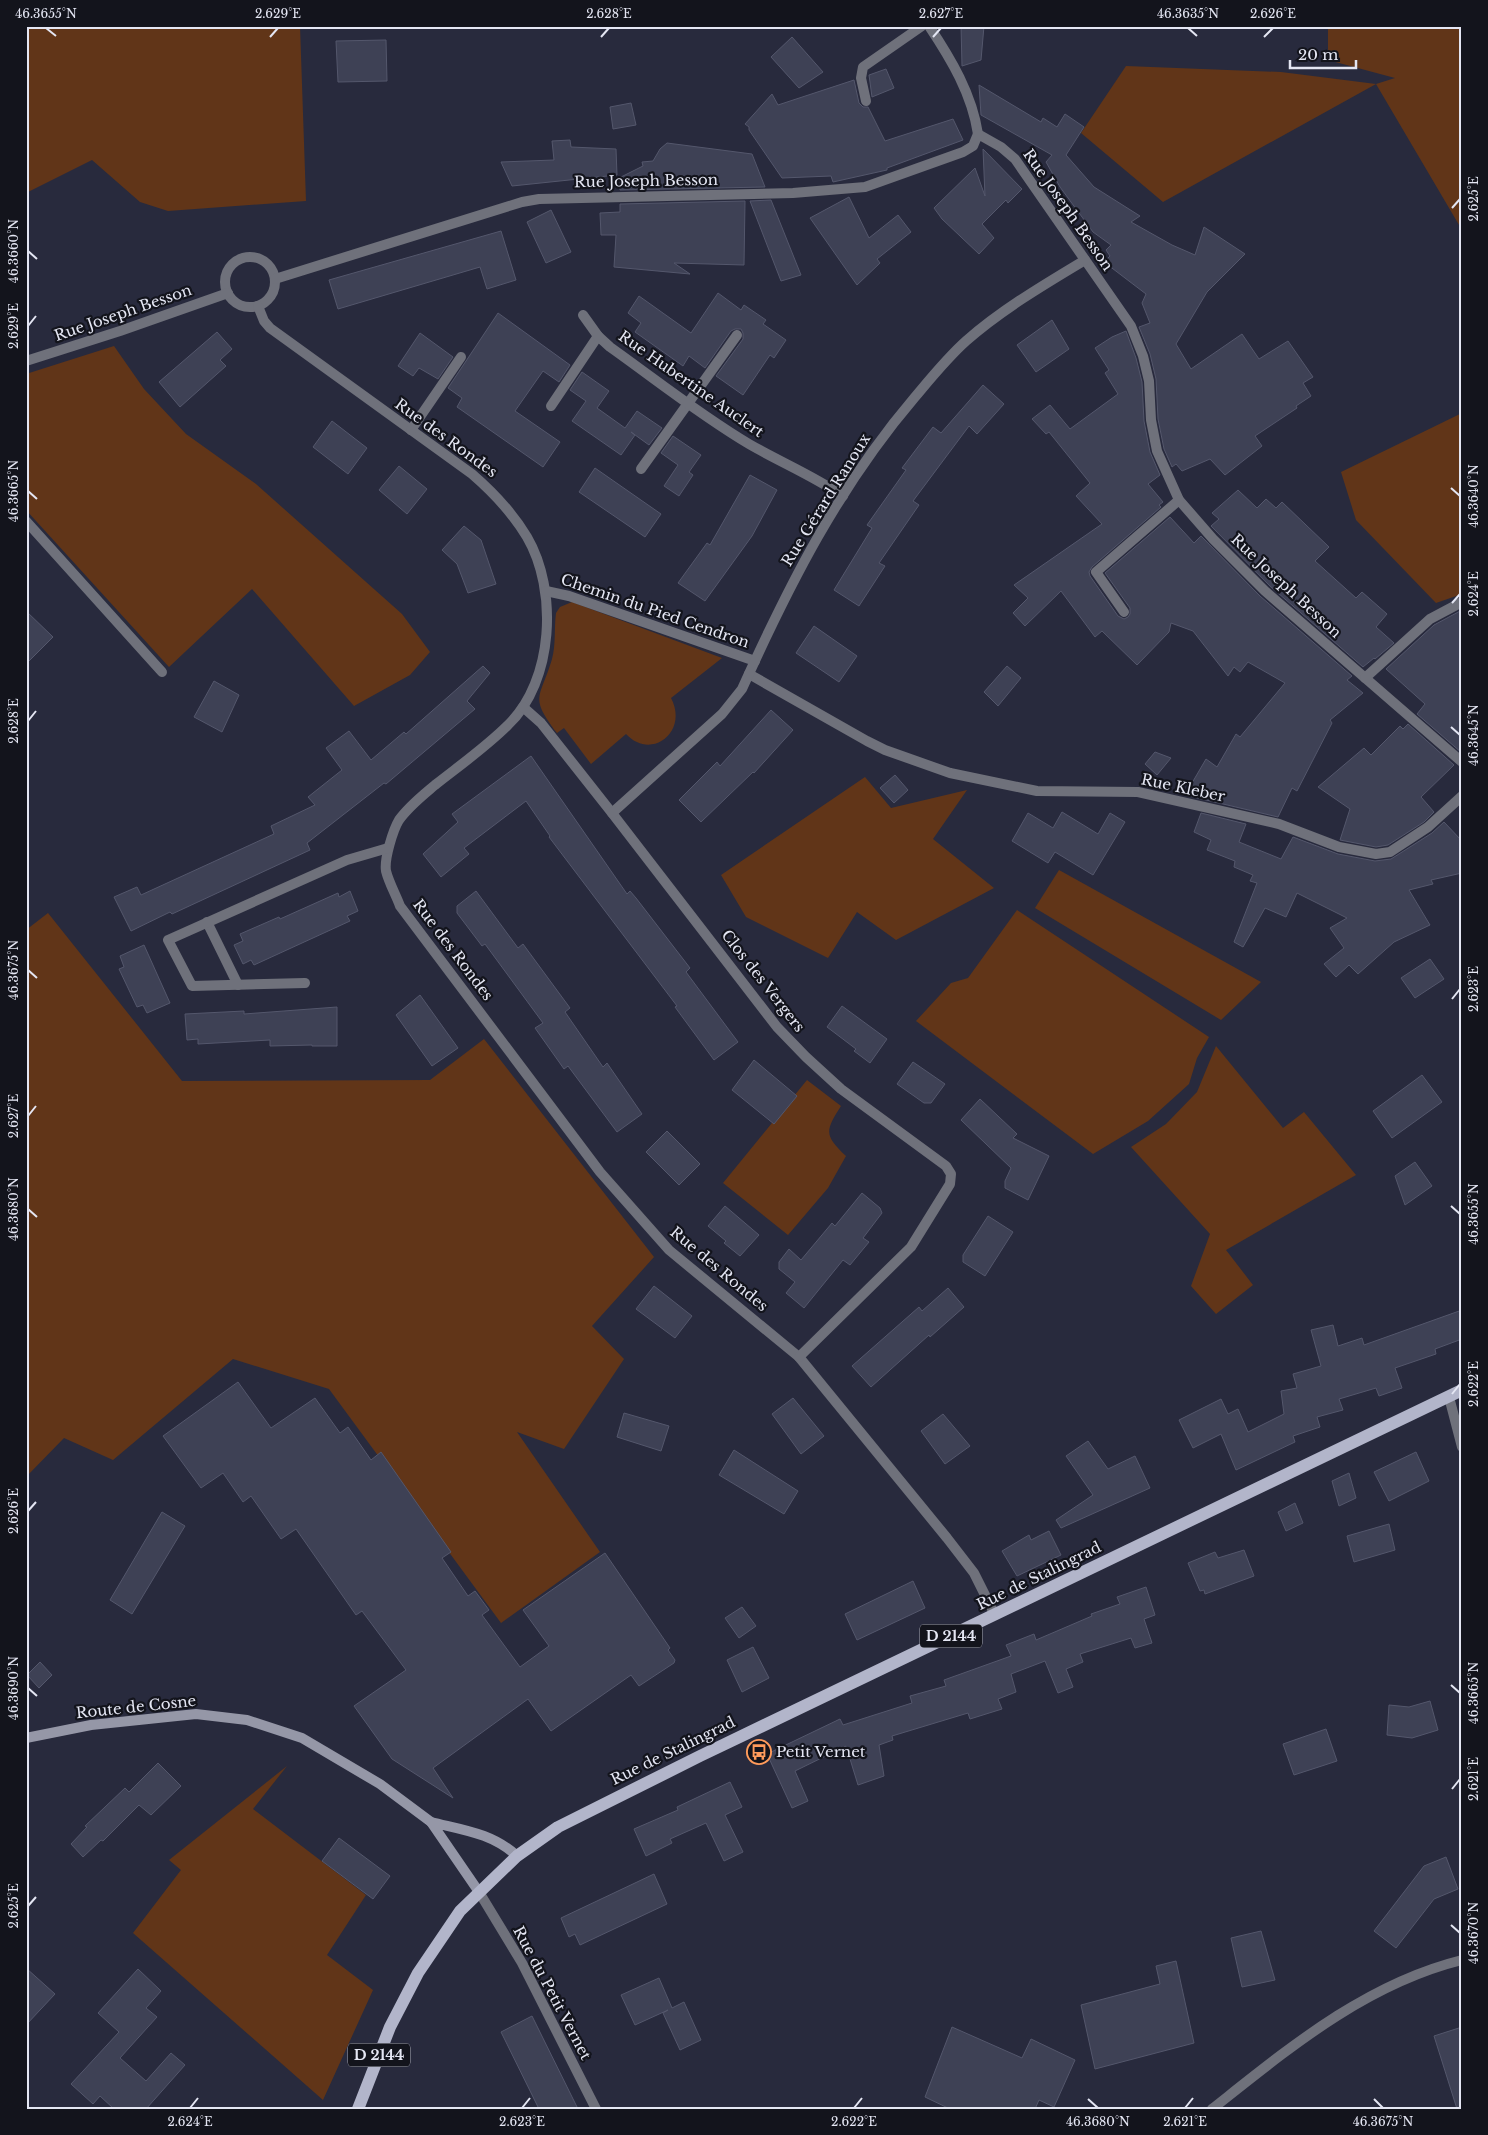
<svg xmlns="http://www.w3.org/2000/svg" width="1488" height="2135" viewBox="0 0 1488 2135" font-family="'Libre Baskerville',serif">
	<style>
		.green { fill: #613518 }
		.building { fill: #3e4155; stroke: #54576c }
		.lines { fill: none; stroke-linecap: round; stroke-linejoin: round }
		.service { stroke: #6f717b; stroke-width: 10 }
		.minor { stroke: #6f717b; stroke-width: 10 }
		.secondary { stroke: #9597a7; stroke-width: 10 }
		.primary { stroke: #b2b5ca; stroke-width: 12 }
		.ticks { fill: none; stroke: #e4e6f3; stroke-width: 2 }
		.labels { text-anchor: middle; stroke-width: 4.5; stroke-linejoin: round; paint-order: stroke }
		.shield { fill: #13141c; stroke: #a5a7b2; stroke-width: 1 }
		.shield-label { font-size: 14px; font-weight: bold; fill: #e4e6f3 }
		.street-label { font-size: 15px; fill: #e4e6f3; stroke: #13141c }
		.poi-label { font-size: 15px; fill: #e4e6f3; stroke: #13141c; text-anchor: start }
		.neatline { fill: none; stroke: #e4e6f3; stroke-width: 2 }
		.ticks-label { font-size: 12px; text-anchor: middle; fill: #e4e6f3 }
	</style>
	<rect width="100%" height="100%" fill="#282a3d"/>
	<g class="green">
		<path d="M26 26H300L306 201 168 211 140 202 92 160 26 193Z"/>
		<path d="M1328 26H1462V230L1376 84 1163 202 1081 133 1126 66 1281 72 1376 84 1395 78 1328 60Z"/>
		<path d="M114 346 144 389 186 434 256 484 402 614 430 652 410 675 354 706 252 589 169 667 26 510V374Z"/>
		<path d="M1462 413V594L1436 603 1356 520 1341 472Z"/>
		<path d="M572 602 722 658 671 698C689 732 651 761 626 734L591 764 564 728 557 733C529 696 540 699 552 659 556 645 554 628 556 613L560 607Z"/>
		<path d="M865 777 891 808 967 790 933 839 994 888 896 940 857 912 828 958 746 917 721 875Z"/>
		<path d="M1059 870 1261 982 1221 1020 1035 908Z"/>
		<path d="M1017 910 1209 1037 1197 1058 1189 1084 1148 1121 1093 1154 916 1021 951 983 968 978Z"/>
		<path d="M48 913 182 1081 430 1080 484 1039 654 1257 592 1326 624 1359 564 1449 517 1432 600 1552 501 1623 329 1389 233 1359 113 1460 64 1438 26 1477V930Z"/>
		<path d="M1216 1046 1283 1128 1304 1112 1356 1175 1226 1250 1253 1285 1216 1314 1191 1286 1210 1234 1131 1147 1166 1124 1197 1092Z"/>
		<path d="M807 1080 841 1106C825 1131 824 1135 846 1156L828 1188 788 1235 723 1183Z"/>
		<path d="M287 1766 253 1809 366 1895 327 1955 373 1990 323 2100 133 1933 181 1870 169 1860Z"/>
	</g>
	<g class="building">
		<path d="M961 26H984L981 60 962 66Z"/>
		<path d="M792 37 823 72 799 88 771 57Z"/>
		<path d="M386 40 387 81 338 82 336 41Z"/>
		<path d="M886 69 894 88 872 97 869 75Z"/>
		<path d="M854 80 859 103 863 107H868L885 141 953 119 963 140 887 168V170L833 182 831 176 782 178 749 130V127L745 124 772 94 778 105Z"/>
		<path d="M979 85 1041 122 1043 118 1057 127 1065 114 1084 127 1066 155 1094 187 1140 216 1131 222 1172 245 1195 255 1204 227 1245 254 1207 292 1176 344 1191 369 1242 334 1259 359 1288 341 1313 377 1303 383 1311 396 1296 406 1297 408 1255 436 1262 446 1225 475 1210 459 1182 471 1176 464 1172 467 1164 449 1158 419 1156 379 1150 354 1139 327 1150 323 1142 303 1146 294 1104 262 1110 256 1106 250 1111 245 1093 232 1060 187 1046 162 1052 155 981 115Z"/>
		<path d="M631 103 636 125 613 129 610 107Z"/>
		<path d="M570 140 571 147 616 149 617 175 512 186 501 162 554 160 552 141Z"/>
		<path d="M667 143 752 154 765 187 620 190 619 178 643 166 642 162 653 161 660 149Z"/>
		<path d="M983 149 1022 189 1008 203 1006 200 982 224 994 238 979 254 942 219 934 208 975 168 985 196Z"/>
		<path d="M849 197 869 238 898 215 911 232 877 259 880 263 857 285 810 218Z"/>
		<path d="M771 200 801 275 781 281 750 201Z"/>
		<path d="M745 201 744 265 674 263 690 274 614 267 616 235H601L600 213 620 212V204Z"/>
		<path d="M551 210 571 252 546 263 527 222Z"/>
		<path d="M501 231 516 280 487 289 480 267 338 309 329 280Z"/>
		<path d="M718 293 741 310 744 305 766 320 763 324 786 340 774 358 770 355 743 395 716 376 743 339V333L741 329H735L731 331 705 368 689 356 683 366 635 332 641 323 628 313 639 296 691 333Z"/>
		<path d="M498 313 570 365 559 382 543 371 515 411 560 442 543 467 457 407 462 398 448 388Z"/>
		<path d="M1052 320 1069 349 1036 372 1017 345Z"/>
		<path d="M1126 331 1136 358 1142 382 1144 421 1150 452 1160 475 1148 484 1163 502 1159 505 1161 507 1092 567 1089 572 1090 576 1118 616 1124 619 1128 617 1130 614V608L1105 573 1170 517 1194 543 1201 536 1260 596 1352 676 1347 680 1363 693 1330 720 1332 723 1297 791 1292 788 1278 817 1185 795 1206 759 1217 767 1236 734 1240 737 1285 683 1248 662 1240 672 1234 667 1228 676 1193 631 1171 623 1169 632 1137 665 1102 631 1095 637 1061 591 1025 626 1013 613 1028 598 1014 585 1102 524 1076 496 1090 483 1049 432 1046 434 1032 419 1050 405 1070 429 1118 394 1105 373 1109 370 1095 348 1112 337Z"/>
		<path d="M217 332 232 349 220 360 226 366 180 407 159 382Z"/>
		<path d="M420 333 453 357 438 379 419 368 413 376 398 366Z"/>
		<path d="M582 372 609 391 597 408 625 428 637 411 662 428 649 445 631 432 635 435 621 455 572 421 586 401 570 390Z"/>
		<path d="M983 385 1004 404 977 434 969 426 913 501 919 505 879 563 885 566 859 606 834 590 872 528 867 525 906 470 902 468 933 427 941 433Z"/>
		<path d="M332 421 367 448 348 474 313 447Z"/>
		<path d="M673 436 701 455 689 472 693 475 679 496 664 486 678 465 661 453Z"/>
		<path d="M399 466 427 489 407 514 379 490Z"/>
		<path d="M595 468 661 514 645 537 579 492Z"/>
		<path d="M750 475 777 490 752 536 705 601 678 583 707 543 710 545Z"/>
		<path d="M1238 490 1257 508 1266 499 1276 508 1282 502 1329 547 1315 561 1356 598 1362 592 1387 614 1376 627 1394 643 1375 659 1374 658 1363 667 1270 586 1211 526 1219 519 1212 513Z"/>
		<path d="M464 526 481 540 496 584 468 593 457 564 442 550Z"/>
		<path d="M1462 610V753L1417 714 1425 704 1386 669 1434 625Z"/>
		<path d="M26 611 53 637 26 664Z"/>
		<path d="M814 626 857 656 839 682 796 653Z"/>
		<path d="M483 666 490 673 467 701 475 709 386 784 384 783 307 843 310 850 172 914 170 912 131 931 114 897 137 887 141 895 274 834 271 826 315 805 308 797 342 770 326 748 349 731 371 760 404 732 406 734Z"/>
		<path d="M1007 666 1021 678 998 706 984 692Z"/>
		<path d="M214 681 239 695 222 732 194 717Z"/>
		<path d="M771 710 793 730 754 773 753 772 701 822 679 800 717 762 720 766Z"/>
		<path d="M1408 724 1454 765 1421 797 1434 812 1424 822 1388 845 1376 847 1340 840 1350 809 1318 787 1364 748 1371 755 1400 726 1403 729Z"/>
		<path d="M1155 752 1171 758 1157 775 1145 764Z"/>
		<path d="M531 756 627 894 630 891 636 898 690 968 686 972 738 1042 714 1060 675 1007 677 1006 549 837 550 836 526 801 464 848 469 854 441 877 423 854 458 822 452 814Z"/>
		<path d="M895 775 908 790 894 803 880 788Z"/>
		<path d="M1062 812 1098 834 1110 813 1125 822 1093 875 1055 852 1048 863 1012 841 1028 813 1053 828Z"/>
		<path d="M1201 813 1246 824 1239 842 1281 859 1293 837 1338 854 1375 861 1391 859 1432 833 1444 822 1462 841V873L1431 880 1433 884 1409 890 1430 925 1394 942 1358 974 1349 965 1336 977 1324 964 1344 948 1330 928 1347 918 1297 893 1286 917 1265 908 1243 947 1234 942 1257 883 1250 881 1253 875 1234 867 1235 861 1207 850 1211 840 1194 832Z"/>
		<path d="M350 891 358 911 347 916 350 921 254 965 251 960 243 964 234 945 243 941 240 934 279 917 280 919 338 893 339 897Z"/>
		<path d="M476 891 518 948 523 944 570 1008 565 1012 603 1067 607 1063 642 1114 617 1132 568 1066 564 1069 535 1028 543 1023 485 944 482 946 457 913V906Z"/>
		<path d="M144 945 170 1003 147 1013 143 1005 137 1007 119 969 124 967 120 956Z"/>
		<path d="M1430 959 1444 979 1415 998 1401 978Z"/>
		<path d="M420 995 458 1048 432 1066 396 1015Z"/>
		<path d="M842 1006 887 1039 870 1063 854 1051 856 1049 827 1027Z"/>
		<path d="M337 1007V1046H312V1045L270 1046V1040L198 1044V1039L187 1040 185 1014 244 1011V1014Z"/>
		<path d="M754 1060 797 1096 774 1124 732 1090Z"/>
		<path d="M913 1062 945 1084 931 1103H924L897 1084Z"/>
		<path d="M1422 1075 1442 1102 1392 1138 1373 1111Z"/>
		<path d="M980 1099 1017 1134 1013 1138 1049 1156 1028 1200 1005 1188V1181L1011 1168 961 1120Z"/>
		<path d="M667 1131 700 1164 679 1185 646 1152Z"/>
		<path d="M1415 1162 1432 1186 1405 1205 1395 1176Z"/>
		<path d="M862 1193 880 1208 882 1213 863 1238 869 1242 850 1265 843 1260 804 1308 786 1293 795 1282 779 1269V1262L789 1249 801 1260 832 1223 835 1226Z"/>
		<path d="M725 1206 759 1235 740 1256 724 1243 726 1241 708 1226Z"/>
		<path d="M988 1216 1013 1232 985 1276 963 1262V1255Z"/>
		<path d="M654 1286 692 1316 675 1338 636 1309Z"/>
		<path d="M948 1288 964 1307 930 1337 929 1335 871 1387 852 1366 919 1307 922 1311Z"/>
		<path d="M1462 1310V1339L1435 1349 1436 1354 1395 1368 1402 1388 1379 1396 1376 1388 1339 1399 1343 1410 1317 1417 1320 1427 1293 1436 1295 1442 1236 1470 1221 1434 1193 1448 1179 1420 1221 1399 1228 1414 1238 1409 1248 1432 1284 1414 1281 1391 1297 1388 1293 1374 1321 1366 1311 1330 1333 1325 1338 1346 1362 1338 1364 1345Z"/>
		<path d="M238 1382 271 1428 315 1398 340 1433 348 1427 371 1460 381 1452 451 1552 442 1558 468 1596 475 1591 489 1610 482 1615 520 1667 549 1646 523 1610 605 1553 670 1648 668 1650 675 1660 674 1663 639 1686 631 1675 551 1731 528 1699 433 1768 453 1798 392 1759 354 1706 406 1670 362 1611 356 1615 296 1529 281 1539 251 1496 243 1502 223 1473 201 1488 163 1436Z"/>
		<path d="M793 1398 824 1436 801 1454 772 1414Z"/>
		<path d="M624 1413 669 1426 661 1451 617 1437Z"/>
		<path d="M943 1414 970 1446 945 1464 921 1431Z"/>
		<path d="M1088 1441 1108 1469 1135 1456 1150 1488 1061 1528 1056 1520 1093 1495 1066 1456Z"/>
		<path d="M734 1450 798 1491 784 1514 719 1475Z"/>
		<path d="M1416 1452 1429 1481 1389 1501 1374 1472Z"/>
		<path d="M1349 1473 1356 1498 1339 1506 1332 1481Z"/>
		<path d="M1295 1503 1303 1523 1286 1531 1278 1512Z"/>
		<path d="M162 1512 185 1526 132 1614 110 1600Z"/>
		<path d="M1389 1524 1395 1550 1354 1562 1347 1536Z"/>
		<path d="M1049 1531 1061 1555 1017 1576 1002 1551 1029 1535 1031 1540Z"/>
		<path d="M1244 1550 1254 1576 1205 1594 1204 1590 1200 1591 1188 1563 1215 1552 1218 1558Z"/>
		<path d="M913 1581 925 1608 857 1640 845 1614Z"/>
		<path d="M1146 1587 1155 1615 1144 1619 1152 1643 1135 1648 1131 1638 1080 1654 1083 1662 1066 1669 1073 1687 1058 1693 1045 1661 1011 1674 1016 1692 998 1699 1002 1709 970 1719 968 1713 892 1736 893 1740 879 1745 884 1776 858 1785 846 1746 795 1771 808 1801 792 1808 767 1754 840 1719 843 1725 912 1703 910 1696 946 1686 944 1680 1011 1656 1006 1645 1034 1634 1036 1640 1092 1616 1091 1614 1120 1604 1117 1597Z"/>
		<path d="M742 1607 756 1626 739 1638 725 1618Z"/>
		<path d="M753 1647 769 1678 742 1692 727 1660Z"/>
		<path d="M40 1662 52 1675 39 1688 27 1675Z"/>
		<path d="M1430 1701 1438 1730 1412 1738 1387 1735 1389 1705 1409 1707Z"/>
		<path d="M1326 1729 1337 1761 1294 1775 1283 1744Z"/>
		<path d="M158 1763 181 1786 151 1815 139 1805 103 1841 101 1840 83 1857 71 1844 87 1827 85 1826 125 1788 129 1792Z"/>
		<path d="M730 1782 742 1807 725 1815 743 1852 724 1861 706 1823 670 1839 672 1843 646 1856 634 1829 678 1810 677 1807Z"/>
		<path d="M339 1838 390 1876 373 1899 322 1861Z"/>
		<path d="M1446 1857 1458 1889 1434 1899 1396 1948 1374 1931 1424 1866Z"/>
		<path d="M654 1874 667 1904 580 1945 575 1934 569 1937 561 1918Z"/>
		<path d="M1261 1931 1275 1980 1242 1987 1231 1938Z"/>
		<path d="M1176 1961 1194 2043 1095 2069 1081 2005 1160 1984 1156 1966Z"/>
		<path d="M26 1968 55 1994 26 2025Z"/>
		<path d="M138 1969 161 1991 146 2008 157 2017 120 2058 146 2081 171 2053 185 2065 146 2109H114L100 2096 93 2104 71 2084 119 2032 98 2013Z"/>
		<path d="M659 1978 672 2008 684 2002 701 2040 680 2050 663 2013 668 2010 635 2025 621 1995Z"/>
		<path d="M532 2016 578 2109H539L501 2032Z"/>
		<path d="M952 2027 1022 2058 1031 2039 1075 2060 1054 2107 1039 2100 1035 2109H950L925 2097Z"/>
		<path d="M1462 2027V2109H1457L1434 2036Z"/>
	</g>
	<g class="lines">
		<g class="service">
			<path d="M551 406 598 336"/>
			<path d="M641 469 737 335"/>
			<path d="M26 521 162 672"/>
		</g>
		<g class="minor">
			<path d="M929 26C951 59 972 94 978 134"/>
			<path d="M866 101 861 78 863 67 922 26"/>
			<circle cx="250" cy="282" r="25"/>
			<path d="M275 279 522 202 539 199 793 193 865 187 963 152 973 146 978 134 1001 147 1015 159 1131 326 1143 356 1149 381 1151 420 1157 451 1179 500 1213 539 1265 591 1462 762"/>
			<path d="M258 306 264 321 270 328 472 474C494 493 512 512 527 537 558 590 554 681 508 725 486 747 459 766 435 785 422 796 409 806 399 820 393 830 384 859 386 871 389 883 396 895 400 906L600 1172 669 1250 799 1357 947 1538 974 1573 995 1615"/>
			<path d="M583 315 598 336 610 347C655 379 700 415 749 444 780 462 812 475 843 496"/>
			<path d="M26 361 120 331 228 293"/>
			<path d="M411 430 461 357"/>
			<path d="M546 591 569 596 755 661"/>
			<path d="M1124 612 1096 572 1179 500"/>
			<path d="M749 674 867 741 885 750 950 773 1037 791 1138 792 1279 824 1339 847 1376 854 1390 852 1428 827 1462 796"/>
			<path d="M1365 678 1430 619 1462 602"/>
			<path d="M523 707 541 723 612 813 777 1027 806 1057 841 1089 946 1166 951 1174 950 1184 911 1247 799 1357"/>
			<path d="M612 813 722 714 742 689C790 583 839 486 915 397 931 378 947 358 966 341 1001 310 1045 284 1085 260"/>
			<path d="M207 922 238 985"/>
			<path d="M305 983 192 986 168 940 347 860 388 848"/>
			<path d="M1449 1397 1462 1447"/>
			<path d="M479 1892 522 1963 596 2109"/>
			<path d="M1212 2109C1288 2049 1365 1984 1462 1960"/>
		</g>
		<g class="secondary">
			<path d="M26 1738 91 1725 196 1714 247 1720 302 1738 380 1784 431 1822"/>
			<path d="M479 1892 431 1822C463 1830 492 1833 517 1856"/>
		</g>
		<path class="primary" d="M358 2109 390 2027 418 1973 460 1911 517 1856 558 1827 700 1756 1462 1390"/>
	</g>
	<path class="ticks" d="M46 28 56 36M1188 28 1197 36M270 37 278 28M601 37 609 28M933 37 941 28M1264 37 1273 28M1452 208 1460 199M28 251 37 259M28 326 36 316M1451 488 1460 496M28 491 37 499M1452 603 1460 594M28 721 36 711M1451 727 1460 735M28 970 37 978M1452 999 1460 989M28 1116 36 1106M1451 1206 1460 1214M28 1209 37 1217M1452 1394 1460 1384M28 1511 36 1502M1451 1685 1460 1693M28 1688 37 1696M1452 1789 1460 1779M28 1906 36 1897M1451 1925 1460 1933M1088 2099 1098 2108M1374 2099 1383 2108M190 2108 198 2098M522 2108 530 2098M854 2108 862 2098M1185 2108 1193 2098"/>
	<defs>
		<symbol id="bus-ring" viewBox="-11 -11 22 22"><circle r="9.5" fill="#13141c" stroke="#ff9b5b" stroke-width="1.5"/><path d="M-5-6H5V4H4V6H2V4H-2V6H-4V4H-5ZM-3.5-4V0h7V-4ZM-3.5 1.2v1.5H-2V1.2ZM2 1.2v1.5H3.5V1.2Z" fill="#ff9b5b"/></symbol>
	</defs>
	<g fill-rule="evenodd">
		<use href="#bus-ring" x="745" y="1738" width="28" height="28"/>
	</g>
	<g class="labels">
		<g class="shield">
			<rect x="920" y="1624.5" width="62" height="23" rx="4"/>
			<rect x="348" y="2043.5" width="62" height="23" rx="4"/>
		</g>
		<g class="shield-label">
			<text x="951" y="1641">D 2144</text>
			<text x="379" y="2060">D 2144</text>
		</g>
		<g class="street-label">
			<text transform="translate(646 181) rotate(-1)" y="5">Rue Joseph Besson</text>
			<text transform="translate(1068 210) rotate(55)" y="5">Rue Joseph Besson</text>
			<text transform="translate(123 313) rotate(-19)" y="5">Rue Joseph Besson</text>
			<text transform="translate(691 384) rotate(35)" y="5">Rue Hubertine Auclert</text>
			<text transform="translate(446 438) rotate(36)" y="5">Rue des Rondes</text>
			<text transform="translate(826 500) rotate(-58)" y="5">Rue Gérard Ranoux</text>
			<text transform="translate(1286 586) rotate(43)" y="5">Rue Joseph Besson</text>
			<text transform="translate(655 611) rotate(19)" y="5">Chemin du Pied Cendron</text>
			<text transform="translate(1183 788) rotate(12)" y="5">Rue Kleber</text>
			<text transform="translate(453 950) rotate(53)" y="5">Rue des Rondes</text>
			<text transform="translate(763 981) rotate(52)" y="5">Clos des Vergers</text>
			<text transform="translate(719 1269) rotate(40)" y="5">Rue des Rondes</text>
			<text transform="translate(1039 1576) rotate(-26)" y="5">Rue de Stalingrad</text>
			<text transform="translate(136 1707) rotate(-6)" y="5">Route de Cosne</text>
			<text transform="translate(673 1751) rotate(-26)" y="5">Rue de Stalingrad</text>
			<text transform="translate(552 1993) rotate(62)" y="5">Rue du Petit Vernet</text>
		</g>
		<g class="poi-label">
			<text x="776" y="1757">Petit Vernet</text>
		</g>
	</g>
	<rect width="1488" height="2135" fill="none" stroke="#13141c" stroke-width="55"/>
	<path d="M1290 60v8h66v-8" fill="none" stroke="#e4e6f3" stroke-width="2.5"/>
	<text x="1298" y="60" font-size="15" fill="#e4e6f3" stroke="#13141c" stroke-width="4" paint-order="stroke">20 m</text>
	<rect x="28" y="28" width="1432" height="2080" class="neatline"/>
	<g class="ticks-label">
		<text x="46" y="18">46.3655°N</text>
		<text x="278" y="18">2.629°E</text>
		<text x="609" y="18">2.628°E</text>
		<text x="941" y="18">2.627°E</text>
		<text x="1188" y="18">46.3635°N</text>
		<text x="1273" y="18">2.626°E</text>
		<text transform="translate(1474 199) rotate(-90)" y="4">2.625°E</text>
		<text transform="translate(14 251) rotate(-90)" y="4">46.3660°N</text>
		<text transform="translate(14 326) rotate(-90)" y="4">2.629°E</text>
		<text transform="translate(14 491) rotate(-90)" y="4">46.3665°N</text>
		<text transform="translate(1474 496) rotate(-90)" y="4">46.3640°N</text>
		<text transform="translate(1474 594) rotate(-90)" y="4">2.624°E</text>
		<text transform="translate(14 721) rotate(-90)" y="4">2.628°E</text>
		<text transform="translate(1474 735) rotate(-90)" y="4">46.3645°N</text>
		<text transform="translate(14 970) rotate(-90)" y="4">46.3675°N</text>
		<text transform="translate(1474 989) rotate(-90)" y="4">2.623°E</text>
		<text transform="translate(14 1116) rotate(-90)" y="4">2.627°E</text>
		<text transform="translate(14 1209) rotate(-90)" y="4">46.3680°N</text>
		<text transform="translate(1474 1214) rotate(-90)" y="4">46.3655°N</text>
		<text transform="translate(1474 1384) rotate(-90)" y="4">2.622°E</text>
		<text transform="translate(14 1511) rotate(-90)" y="4">2.626°E</text>
		<text transform="translate(14 1688) rotate(-90)" y="4">46.3690°N</text>
		<text transform="translate(1474 1693) rotate(-90)" y="4">46.3665°N</text>
		<text transform="translate(1474 1779) rotate(-90)" y="4">2.621°E</text>
		<text transform="translate(14 1906) rotate(-90)" y="4">2.625°E</text>
		<text transform="translate(1474 1933) rotate(-90)" y="4">46.3670°N</text>
		<text x="190" y="2126">2.624°E</text>
		<text x="522" y="2126">2.623°E</text>
		<text x="854" y="2126">2.622°E</text>
		<text x="1098" y="2126">46.3680°N</text>
		<text x="1185" y="2126">2.621°E</text>
		<text x="1383" y="2126">46.3675°N</text>
	</g>
</svg>
